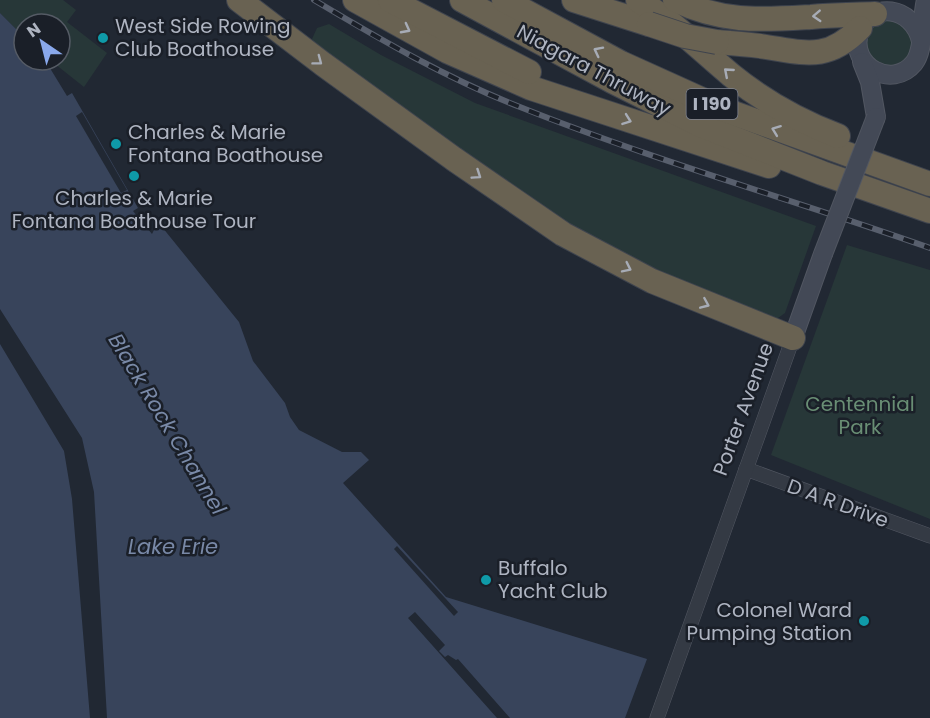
<svg xmlns="http://www.w3.org/2000/svg" width="930" height="718" viewBox="0 0 930 718" font-family="Poppins,sans-serif">
	<style>
		.green { fill: #273738 }
		.water { fill: #38445b }
		.pier { fill: #212833 }
		.lines { fill: none; stroke-linecap: round; stroke-linejoin: round }
		.street-casing { stroke: #525762; stroke-width: 15 }
		.secondary-casing { stroke: #525762; stroke-width: 20 }
		.highway-casing { stroke: #3f444e; stroke-width: 26 }
		.street { stroke: #343a44; stroke-width: 14 }
		.secondary { stroke: #434956; stroke-width: 18 }
		.highway { stroke: #696252; stroke-width: 24 }
		.rail-casing { stroke: #585f6d; stroke-width: 6 }
		.rail { stroke: #1a1f28; stroke-width: 4; stroke-dasharray: 11; stroke-linecap: butt }
		.secondary-bridge-casing { stroke: #525762; stroke-width: 20; stroke-linecap: butt }
		.highway-bridge-casing { stroke: #3f444e; stroke-width: 26; stroke-linecap: butt }
		.secondary-bridge { stroke: #434956; stroke-width: 18 }
		.highway-bridge { stroke: #696252; stroke-width: 24 }
		.oneway { stroke: #a7acb6 }
		.culture-dot { fill: #0f9aa8; stroke: #1a1f28; stroke-width: 2 }
		.labels { text-anchor: middle; stroke-width: 5; stroke-linejoin: round; paint-order: stroke }
		.shield { fill: #1a1f28; stroke: #828793; stroke-width: 1.5 }
		.shield-label { font-size: 18px; font-weight: bold; fill: #aeb4c1 }
		.poi-label { font-size: 20px; fill: #aeb4c1; stroke: #1a1f28; text-anchor: start }
		.street-label { font-size: 20px; fill: #aeb4c1; stroke: #1a1f28 }
		.park-label { font-size: 20px; fill: #698e74; stroke: #1a1f28 }
		.water-label { font-size: 21px; font-style: italic; fill: #7989a7; stroke: #1a1f28 }
	</style>
	<rect width="100%" height="100%" fill="#212833"/>
	<g class="green">
		<path d="M0 0H63L76 10 67 22 107 53 84 87 50 60H60V24H24V37L0 13Z"/>
		<path d="M893 18 912 34C913 56 909 62 887 68L866 56C865 25 864 27 893 18Z"/>
		<path d="M329 24 381 55 475 103 816 226 785 313 778 318H773C698 288 624 258 555 216 472 164 394 102 315 44L312 39 317 28Z"/>
		<path d="M847 245 930 270V519L771 455Z"/>
	</g>
	<path class="water" d="M0 13 24 37V60H45L67 96 72 93 138 208 133 211 152 234 158 222 239 322 253 361 285 403 290 417 299 430 342 452H361L369 460 343 483 446 597 647 659 625 718H0Z"/>
	<g class="pier">
		<path d="M82 112 127 190 121 193 76 116Z"/>
		<path d="M0 309 82 438 94 492 107 718H90L72 499 64 451 0 344Z"/>
		<path d="M397 546 458 612 454 616 394 549Z"/>
		<path d="M415 612 445 645 439 651 445 657 448 655 456 660 458 659 510 718H497L408 618Z"/>
	</g>
	<g class="lines">
		<defs>
			<g id="street">
				<path d="M746 469 930 536"/>
				<path d="M657 718 793 338"/>
			</g>
			<g id="secondary">
				<path d="M921 41C913 6 870 0 859 33 849 66 892 90 914 63 925 49 921 18 926 0"/>
				<path d="M862 62 870 82 876 117"/>
				<path d="M793 338 823 254"/>
			</g>
			<g id="highway">
				<path d="M239 0 323 64 454 159 563 234 652 281 793 338"/>
				<path d="M355 0 447 51 531 88 769 166"/>
				<path d="M390 0 529 72"/>
				<path d="M462 0 612 81 698 124 822 173 930 211"/>
				<path d="M504 0 621 63 725 110 930 184"/>
				<path d="M574 0 649 24"/>
				<path d="M638 0C672 21 700 49 731 75 763 101 799 121 838 136"/>
				<path d="M675 0C724 23 759 20 811 17 832 15 854 15 875 14"/>
				<path d="M717 42C731 43 746 44 760 46 803 52 826 63 860 28"/>
			</g>
		</defs>
		<use href="#street" class="street-casing"/>
		<use href="#secondary" class="secondary-casing"/>
		<use href="#highway" class="highway-casing"/>
		<use href="#street" class="street"/>
		<use href="#secondary" class="secondary"/>
		<use href="#highway" class="highway"/>
		<defs>
			<path id="rail" d="M314 0C381 40 448 79 520 107 655 161 794 200 930 248"/>
		</defs>
		<use href="#rail" class="rail-casing"/>
		<use href="#rail" class="rail"/>
		<defs>
			<path id="secondary-bridge" d="M823 254 876 117"/>
			<path id="highway-bridge" d="M649 24 685 36 717 42"/>
		</defs>
		<use href="#secondary-bridge" class="secondary-bridge-casing"/>
		<use href="#highway-bridge" class="highway-bridge-casing"/>
		<use href="#secondary-bridge" class="secondary-bridge"/>
		<use href="#highway-bridge" class="highway-bridge"/>
	</g>
	<defs><path id="oneway-chevron" d="M-2-3.5L2.5 0L-2 3.5" fill="none" stroke-width="1.6" stroke-linecap="round" stroke-linejoin="round" transform="scale(1.5)"/></defs>
	<g class="oneway">
		<use href="#oneway-chevron" transform="translate(817 16) rotate(177)"/>
		<use href="#oneway-chevron" transform="translate(406 29) rotate(28)"/>
		<use href="#oneway-chevron" transform="translate(598 51) rotate(-153)"/>
		<use href="#oneway-chevron" transform="translate(318 61) rotate(37)"/>
		<use href="#oneway-chevron" transform="translate(728 72) rotate(-139)"/>
		<use href="#oneway-chevron" transform="translate(627 120) rotate(20)"/>
		<use href="#oneway-chevron" transform="translate(776 130) rotate(-159)"/>
		<use href="#oneway-chevron" transform="translate(477 175) rotate(34)"/>
		<use href="#oneway-chevron" transform="translate(627 268) rotate(26)"/>
		<use href="#oneway-chevron" transform="translate(705 304) rotate(23)"/>
	</g>
	<g class="culture-dot">
		<circle cx="103" cy="38" r="6"/>
		<circle cx="116" cy="144" r="6"/>
		<circle cx="134" cy="176" r="6"/>
		<circle cx="486" cy="580" r="6"/>
		<circle cx="864" cy="621" r="6"/>
	</g>
	<g class="labels">
		<rect class="shield" x="686.5" y="89" width="51" height="30" rx="4.5"/>
		<g class="shield-label">
			<text x="712" y="110">I 190</text>
		</g>
		<g class="poi-label">
			<text x="115" y="33">West Side Rowing<tspan x="115" dy="23">Club Boathouse</tspan></text>
			<text x="128" y="139">Charles &amp; Marie<tspan x="128" dy="23">Fontana Boathouse</tspan></text>
			<text x="134" y="205" text-anchor="middle">Charles &amp; Marie<tspan x="134" dy="23">Fontana Boathouse Tour</tspan></text>
			<text x="498" y="575">Buffalo<tspan x="498" dy="23">Yacht Club</tspan></text>
			<text x="852" y="617" text-anchor="end">Colonel Ward<tspan x="852" dy="23">Pumping Station</tspan></text>
		</g>
		<g class="street-label">
			<text transform="translate(594 70) rotate(28)" y="7">Niagara Thruway</text>
			<text transform="translate(743 409) rotate(-70)" y="7">Porter Avenue</text>
			<text transform="translate(838 503) rotate(20)" y="7">D A R Drive</text>
		</g>
		<g class="park-label">
			<text x="860" y="411">Centennial<tspan x="860" dy="23">Park</tspan></text>
		</g>
		<g class="water-label">
			<text transform="translate(167 424) rotate(59)" y="7">Black Rock Channel</text>
			<text x="173" y="554">Lake Erie</text>
		</g>
	</g>
	<g transform="translate(42 42) rotate(325)"><circle r="28" fill="#1a1f28" stroke="#555b65" stroke-width="1.5"/>
	<path d="M0-4.5L10 22L0 15L-10 22Z" fill="#89a8eb"/>
	<text y="-9" font-size="16" font-weight="bold" text-anchor="middle" fill="#aeb4c1">N</text>
	</g>
</svg>
